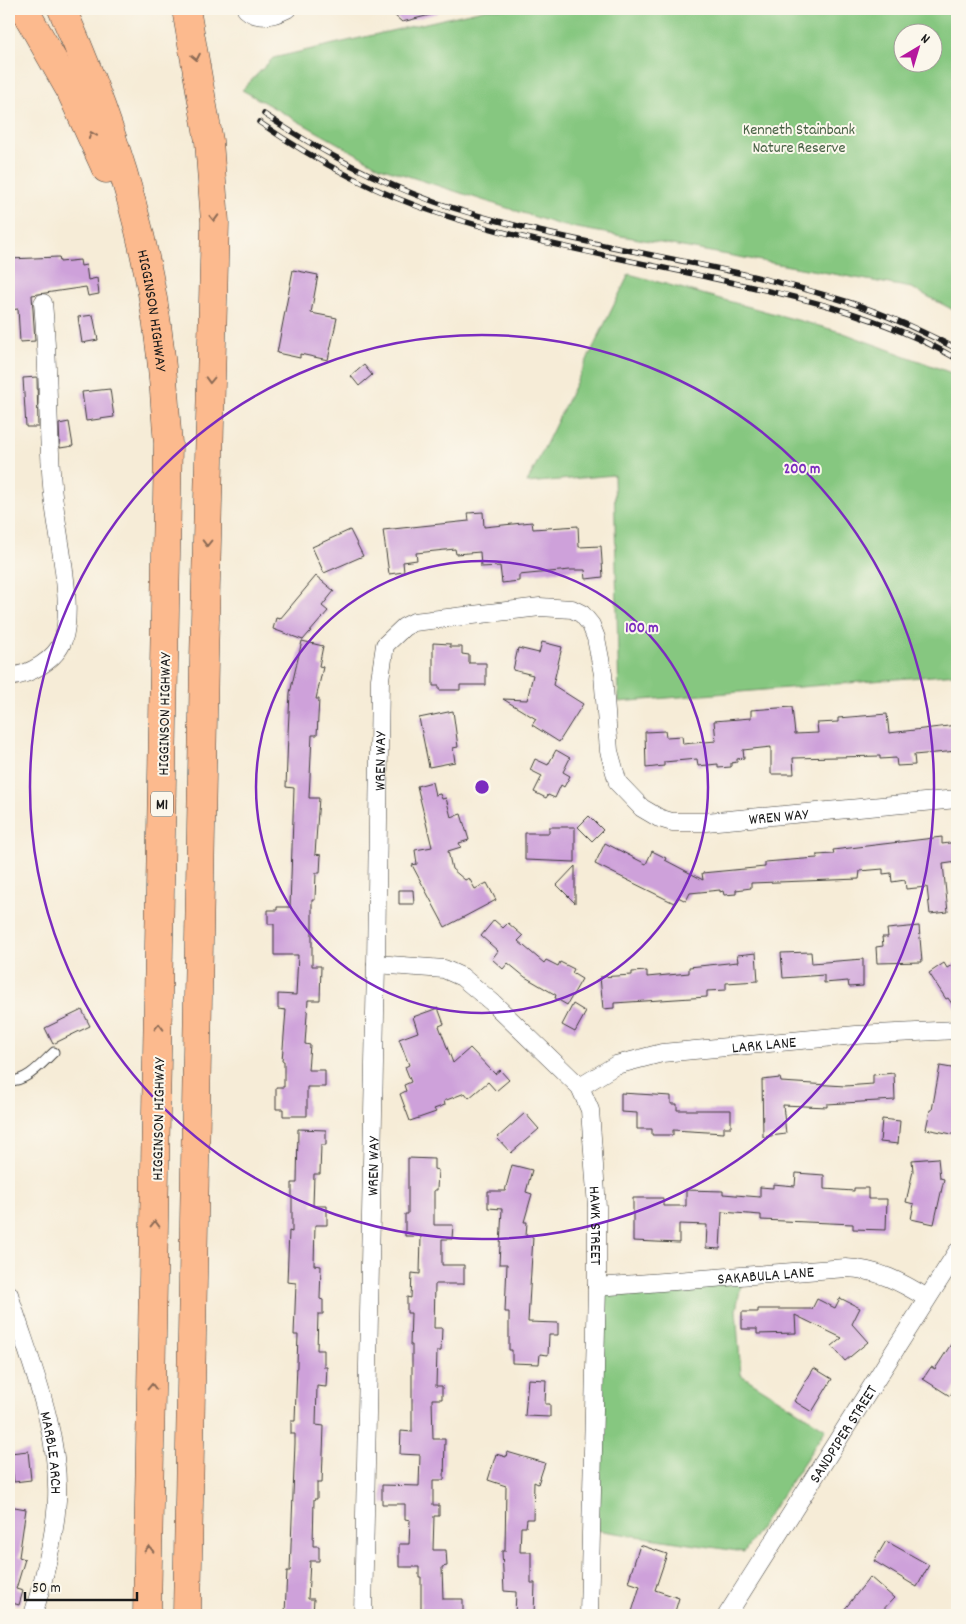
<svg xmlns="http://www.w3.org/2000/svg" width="966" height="1624" viewBox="0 0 966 1624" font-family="Dekko,sans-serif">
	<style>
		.green { fill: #86c780; stroke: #51724e; fill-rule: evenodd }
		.building { fill: #cea1da }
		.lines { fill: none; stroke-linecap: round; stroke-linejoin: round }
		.service-casing { stroke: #3d3b38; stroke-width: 11 }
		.minor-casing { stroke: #3d3b38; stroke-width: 19 }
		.trunk-casing { stroke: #3d3b38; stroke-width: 29 }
		.service { stroke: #fff; stroke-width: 9 }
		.minor { stroke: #fff; stroke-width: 18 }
		.trunk { stroke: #fcba8e; stroke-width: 28 }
		.rail-casing { stroke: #1c1c1c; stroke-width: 5.5 }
		.rail { stroke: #fbf7ec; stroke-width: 4; stroke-dasharray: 11; stroke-linecap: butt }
		.oneway { stroke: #8c6b55 }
		.ring { fill: none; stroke: #7b2cbf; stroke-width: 2.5 }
		.labels { text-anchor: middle; stroke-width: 4; stroke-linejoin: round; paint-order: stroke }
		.shield { fill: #fbf7ec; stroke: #5f5e5a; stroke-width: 1 }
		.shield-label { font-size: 15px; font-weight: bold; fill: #1c1c1c }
		.park-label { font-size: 16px; fill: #466044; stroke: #fbf7ec }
		.street-label { font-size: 16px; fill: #1c1c1c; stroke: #fbf7ec }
		.centre { fill: #7b2cbf; stroke: #fbf7ec; stroke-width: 2.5 }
		.ring-label { font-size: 15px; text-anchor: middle; font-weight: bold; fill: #7b2cbf; stroke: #fbf7ec; stroke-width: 4; stroke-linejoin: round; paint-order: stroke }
	</style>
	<rect width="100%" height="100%" fill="#fbf7ec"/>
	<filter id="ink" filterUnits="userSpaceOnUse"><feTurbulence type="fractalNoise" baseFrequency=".02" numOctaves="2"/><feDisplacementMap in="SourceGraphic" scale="10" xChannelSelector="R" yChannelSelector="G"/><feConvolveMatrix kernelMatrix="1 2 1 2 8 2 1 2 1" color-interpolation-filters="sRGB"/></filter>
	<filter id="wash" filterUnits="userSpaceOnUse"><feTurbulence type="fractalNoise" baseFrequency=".0096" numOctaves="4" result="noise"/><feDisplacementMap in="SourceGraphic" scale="20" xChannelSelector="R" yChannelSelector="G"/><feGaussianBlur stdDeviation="1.12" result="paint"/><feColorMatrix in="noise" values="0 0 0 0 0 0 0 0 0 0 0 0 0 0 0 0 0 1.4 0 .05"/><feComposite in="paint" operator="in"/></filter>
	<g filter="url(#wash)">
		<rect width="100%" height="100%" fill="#f6ecd7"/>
		<g class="green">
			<path d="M487 9H957V312L912 288 560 225 380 167 242 90 273 58ZM904 32H934V62H904Z"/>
			<path d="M629 274 841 332 957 375V674L619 702 614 475 527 483Z"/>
			<path d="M742 1280 736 1310 741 1375 826 1429 744 1552 596 1530 601 1289Z"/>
		</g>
		<g id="blocks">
			<g class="building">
				<path d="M387 9H438V13L402 22Z"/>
				<path d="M59 257 60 262 80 260 81 266 86 265 88 280 97 278 99 294 88 296 86 287 32 295 35 341 20 342 18 309 9 310V259Z"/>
				<path d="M293 270 318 275 311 313 337 318 328 360 300 354V358L277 353Z"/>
				<path d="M93 315 98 340 82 343 78 317Z"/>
				<path d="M364 365 372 375 359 386 351 376Z"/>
				<path d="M37 377 38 427H26L23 378Z"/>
				<path d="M110 389 114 417 86 421 82 392Z"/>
				<path d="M69 422 73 446 60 448 59 424Z"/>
				<path d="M483 512 484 527 532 522 533 529 578 526 579 547 601 546 603 577 586 579 585 570H570L519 575V581L502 583 500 566 481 567 480 552 456 554 455 549 416 553 417 560 403 562 404 572 389 574 383 530 469 521 468 513Z"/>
				<path d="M350 530 363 556 324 573 312 547Z"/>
				<path d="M316 576 334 591 322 606 328 611 303 640 273 629 276 618 280 619Z"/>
				<path d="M302 641 323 646 319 666 323 667 316 699H319L317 735H312L309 798H319L315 854 321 855 320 873H316L315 900H312V966H321L320 1000H308L305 1044 310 1045 308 1070H325V1087H307V1116H283V1109H276V1087H284V1061H282L286 1010 278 1009V994L296 995 298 955H274V924H268V910H277V907H290L294 788 286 787 288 734 290 693Z"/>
				<path d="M542 642 562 647 553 685 583 704 559 742 532 725 536 719 503 699 527 700 533 675 513 670 518 648 539 653Z"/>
				<path d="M433 643 450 644V647H462V654L469 655V663H486V685H460V690H439V686H433Z"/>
				<path d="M792 707 795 734 818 733 817 723 838 722V718L887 714 889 733 957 725V751L914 755 915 765 897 766 896 758 880 759V756L793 758 794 774H771V747L743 750 744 758 737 759V762L731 763V767L718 768V764L698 766 697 759 664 762V766L646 768 645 732 665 731 666 737 682 736 683 744 716 741 714 721 751 718V710Z"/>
				<path d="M453 711 458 747 453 748 455 762 429 767 419 718Z"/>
				<path d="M556 750 570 758 563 772 570 776 564 787 561 785 555 798 548 795 546 798 534 792 542 776 530 770 535 759 548 765Z"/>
				<path d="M432 782 435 795 440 794 442 799 446 798 451 817 461 814 469 840 459 843 461 847 448 851 452 869 465 880 469 878 475 889 487 883 496 900 445 927 412 865 417 864 415 850 432 847 417 786Z"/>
				<path d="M589 816 603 830 592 841 578 827Z"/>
				<path d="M549 827H575V862L525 860V833H549Z"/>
				<path d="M942 837V844L957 842V862L943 864 948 912 930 914 927 887 906 889 905 880 892 882 891 873 883 874V869L860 871 859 879 751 883V888L736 890V894L724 895 723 891 720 892V890L690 893 686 901 678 897 674 903 595 864 605 843 646 864 652 851 666 858 665 860 703 880 702 873 765 867V862L817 858V855L834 854 833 850Z"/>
				<path d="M575 866V903L557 885Z"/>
				<path d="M399 890H413L414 904H399Z"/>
				<path d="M494 920 503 928 508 923 523 936 518 941 544 963 546 960 558 966 560 962 574 969 572 973 582 979 567 1005 555 998 556 995 525 977 508 963 503 969 492 959 498 951 481 936Z"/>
				<path d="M919 926 922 962 877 963 876 947 883 946 882 937H888L887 929Z"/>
				<path d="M811 952 812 963 863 959V986L849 987 848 981 824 983V975L783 978 781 953Z"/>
				<path d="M756 953 758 981 726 983V990L707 991V997L614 1003V1008L603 1009 600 977 632 975V972L647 971V977L689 973V967L738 962 737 955Z"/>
				<path d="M957 962V1011L948 998 946 999 929 973 944 963 947 968Z"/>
				<path d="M573 1004 586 1012 575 1032 562 1025Z"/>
				<path d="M438 1008 444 1024 439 1026 453 1063 470 1048 495 1074 500 1070 509 1080 496 1091 488 1082 469 1098 465 1093 444 1101 445 1105 434 1109 436 1112 410 1121 400 1094 406 1091 404 1085 411 1082 405 1067 409 1065 399 1039 418 1032 413 1017Z"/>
				<path d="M82 1010 90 1026 53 1044 45 1028Z"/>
				<path d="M940 1066 957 1069V1135L926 1129 930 1110H932Z"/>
				<path d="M894 1073 895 1100 827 1104V1107L783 1105 786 1134 763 1137 762 1080 780 1078 781 1082 845 1086 873 1084V1075Z"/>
				<path d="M621 1093 671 1096V1104H677V1110H731V1127H724V1133L673 1130V1135H652V1129H637V1113L621 1112Z"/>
				<path d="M525 1113 539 1129 511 1153 497 1138Z"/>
				<path d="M882 1119 900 1121 898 1144 880 1142Z"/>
				<path d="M298 1129 326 1130V1145H321L320 1174H314L313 1206H327V1225H315L314 1265 321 1266 320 1299 323 1300V1314H318L317 1350H324V1367H327L326 1387 317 1386 316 1425 324 1426 322 1483H317V1499H314L313 1546H319V1561H310L308 1599H314L313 1615 285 1613 287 1571H290L295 1443V1434H291V1421H295L298 1335H294L296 1283 287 1282 289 1231 292 1232V1183H297Z"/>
				<path d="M408 1158 434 1159V1169L438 1170 437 1190H434V1225H453L452 1239H442V1265H464V1284H435L434 1328H442L441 1351H437L436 1386H442V1399H432L433 1439H445L444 1480H433V1505H439V1516H434L433 1550H446L447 1566 442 1567 443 1599H463V1612H457L456 1614 421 1613V1577H419V1567H399V1544H409L410 1520 405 1519V1504H382V1485L419 1486 420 1455 400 1454 401 1431 412 1432V1345H410L411 1313H407V1297L411 1298 412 1273 420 1274 421 1236H405V1214H408Z"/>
				<path d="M938 1158 940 1178 944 1179 934 1224 911 1219 914 1204 906 1202 913 1171 912 1160Z"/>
				<path d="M512 1165 532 1170 526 1192 532 1194 524 1222H527L526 1236 533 1237 528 1322 558 1323V1335H549L548 1355 540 1354 539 1364 512 1363V1350H509V1312H505L507 1264H499L502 1209 488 1208V1191H505Z"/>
				<path d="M796 1173 824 1175V1189L854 1191V1188H868V1199H887L886 1230 853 1229V1224L761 1220V1215L722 1212 720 1249 706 1248 707 1225 679 1224V1243L633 1241V1198H663V1206H686V1190L723 1191V1194L760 1197V1187L773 1188V1184L795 1186Z"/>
				<path d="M840 1298 860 1308 852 1324 868 1342 845 1361 832 1346 842 1338 795 1315 796 1333 757 1334V1329H742V1312H758V1309H812L817 1299 835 1308Z"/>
				<path d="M957 1335V1385L950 1396 923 1379 931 1367 935 1369Z"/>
				<path d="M814 1368 832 1379 812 1412 794 1401Z"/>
				<path d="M528 1379 546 1380 545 1404H550V1417L525 1416Z"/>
				<path d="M28 1451 31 1480 14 1482 10 1453Z"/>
				<path d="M507 1452 545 1463 538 1484 534 1482 533 1519H527L526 1527H521L520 1552H531V1583H535L534 1615H515L516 1592 504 1591 502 1551H505L506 1486 488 1480 496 1454 506 1457Z"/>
				<path d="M9 1506 26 1509 19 1557 25 1559 16 1589 23 1591 19 1605 9 1602Z"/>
				<path d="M886 1541 929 1565 917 1587 874 1561Z"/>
				<path d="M640 1545 667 1554 655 1590 679 1598 674 1615H631L640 1586 628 1582Z"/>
				<path d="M870 1577 894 1598 878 1615H840Z"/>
			</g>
		</g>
	</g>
	<g filter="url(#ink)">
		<use href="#blocks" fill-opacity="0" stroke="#3d3b38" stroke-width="1"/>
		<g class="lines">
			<defs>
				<path id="service" d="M9 1081C28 1081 41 1064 54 1052"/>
				<g id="minor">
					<path d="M246 9C258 20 273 16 287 9"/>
					<path d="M9 677C29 675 56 660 63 640 75 602 55 527 52 485 47 425 49 364 43 303"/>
					<path id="s1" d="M376 964 444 969 462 977 493 1003 580 1087 590 1110 597 1207V1287L589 1615"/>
					<path id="s2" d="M580 1087 616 1065 662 1053 856 1035 957 1030"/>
					<path id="s3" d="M597 1287 846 1268C877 1269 901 1282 927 1298"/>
					<path id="s4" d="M9 1294C29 1360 60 1429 57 1500 55 1538 44 1579 33 1615"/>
					<path id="s5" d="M363 1615 376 964 380 679 385 645 404 627 414 622 540 607 572 609 582 614 591 625 596 638 603 674 609 751 618 783 642 808 659 818 672 822H706L957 799"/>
					<path id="s6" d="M727 1615 957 1252"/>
				</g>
				<g id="trunk">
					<path d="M24 9 70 90 106 169"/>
					<path id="s7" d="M62 9C110 117 147 231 160 349 164 380 165 412 168 443L147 1615"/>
					<path d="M186 9 209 141 215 222 204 660 187 1615"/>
				</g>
			</defs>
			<use href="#service" class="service-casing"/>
			<use href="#minor" class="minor-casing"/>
			<use href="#trunk" class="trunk-casing"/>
			<use href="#service" class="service"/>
			<use href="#minor" class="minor"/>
			<use href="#trunk" class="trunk"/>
			<defs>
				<g id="rail">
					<path d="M264 114C318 150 374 180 435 202 565 246 704 258 835 298 878 310 918 329 957 349"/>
					<path d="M259 122C314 160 375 193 440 214 528 242 621 258 711 278 795 296 882 315 957 359"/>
				</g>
			</defs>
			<use href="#rail" class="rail-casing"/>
			<use href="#rail" class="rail"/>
		</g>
		<defs><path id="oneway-chevron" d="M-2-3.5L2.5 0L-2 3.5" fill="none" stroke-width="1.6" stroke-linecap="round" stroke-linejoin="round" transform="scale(1.25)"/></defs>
		<g class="oneway">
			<use href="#oneway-chevron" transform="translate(196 57) rotate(79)"/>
			<use href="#oneway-chevron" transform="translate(92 135) rotate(-112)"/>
			<use href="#oneway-chevron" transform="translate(214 218) rotate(88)"/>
			<use href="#oneway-chevron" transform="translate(210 380) rotate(92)"/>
			<use href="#oneway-chevron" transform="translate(207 543) rotate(91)"/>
			<use href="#oneway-chevron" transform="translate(159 1027) rotate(-89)"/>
			<use href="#oneway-chevron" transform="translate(155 1224) rotate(-89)"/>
			<use href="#oneway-chevron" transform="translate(152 1387) rotate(-89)"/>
			<use href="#oneway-chevron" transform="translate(149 1549) rotate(-89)"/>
		</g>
	</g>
	<g class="ring">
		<circle cx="482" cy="787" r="226"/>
		<circle cx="482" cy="787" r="452"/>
	</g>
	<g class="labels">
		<rect class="shield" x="151" y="791.5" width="22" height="25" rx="4"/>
		<g class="shield-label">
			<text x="162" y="809">M1</text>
		</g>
		<g class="park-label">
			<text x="799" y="134">Kenneth Stainbank<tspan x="799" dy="18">Nature Reserve</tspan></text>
		</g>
		<g class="street-label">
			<text dy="6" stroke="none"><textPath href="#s7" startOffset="316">HIGGINSON HIGHWAY</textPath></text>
			<text transform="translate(163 714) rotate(-89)" y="6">HIGGINSON HIGHWAY</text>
			<text dy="6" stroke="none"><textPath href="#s5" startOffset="854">WREN WAY</textPath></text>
			<text dy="6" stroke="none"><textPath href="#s5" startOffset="1528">WREN WAY</textPath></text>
			<text dy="6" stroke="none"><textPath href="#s2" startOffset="192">LARK LANE</textPath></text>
			<text transform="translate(157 1119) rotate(-89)" y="6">HIGGINSON HIGHWAY</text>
			<text dy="6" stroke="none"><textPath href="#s5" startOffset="449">WREN WAY</textPath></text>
			<text dy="6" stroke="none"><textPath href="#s1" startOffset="390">HAWK STREET</textPath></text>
			<text dy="6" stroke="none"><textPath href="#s3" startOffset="169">SAKABULA LANE</textPath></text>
			<text dy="6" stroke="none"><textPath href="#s6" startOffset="215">SANDPIPER STREET</textPath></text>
			<text dy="6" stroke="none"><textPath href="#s4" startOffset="165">MARBLE ARCH</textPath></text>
		</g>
	</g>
	<circle cx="482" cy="787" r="8" class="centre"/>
	<g class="ring-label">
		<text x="802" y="473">200 m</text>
		<text x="642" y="632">100 m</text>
	</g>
	<rect width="966" height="1624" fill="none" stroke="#fbf7ec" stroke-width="30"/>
	<g transform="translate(918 48) rotate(38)"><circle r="24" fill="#fbf7ec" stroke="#a29f99"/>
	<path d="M0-4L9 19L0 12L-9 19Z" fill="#b5179e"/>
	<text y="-8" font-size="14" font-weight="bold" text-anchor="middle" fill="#1c1c1c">N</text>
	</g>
	<path d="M25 1592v8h112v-8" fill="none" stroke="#1c1c1c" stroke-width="2.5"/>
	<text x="32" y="1592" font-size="15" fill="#1c1c1c" stroke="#fbf7ec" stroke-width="4" paint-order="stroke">50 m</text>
</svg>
